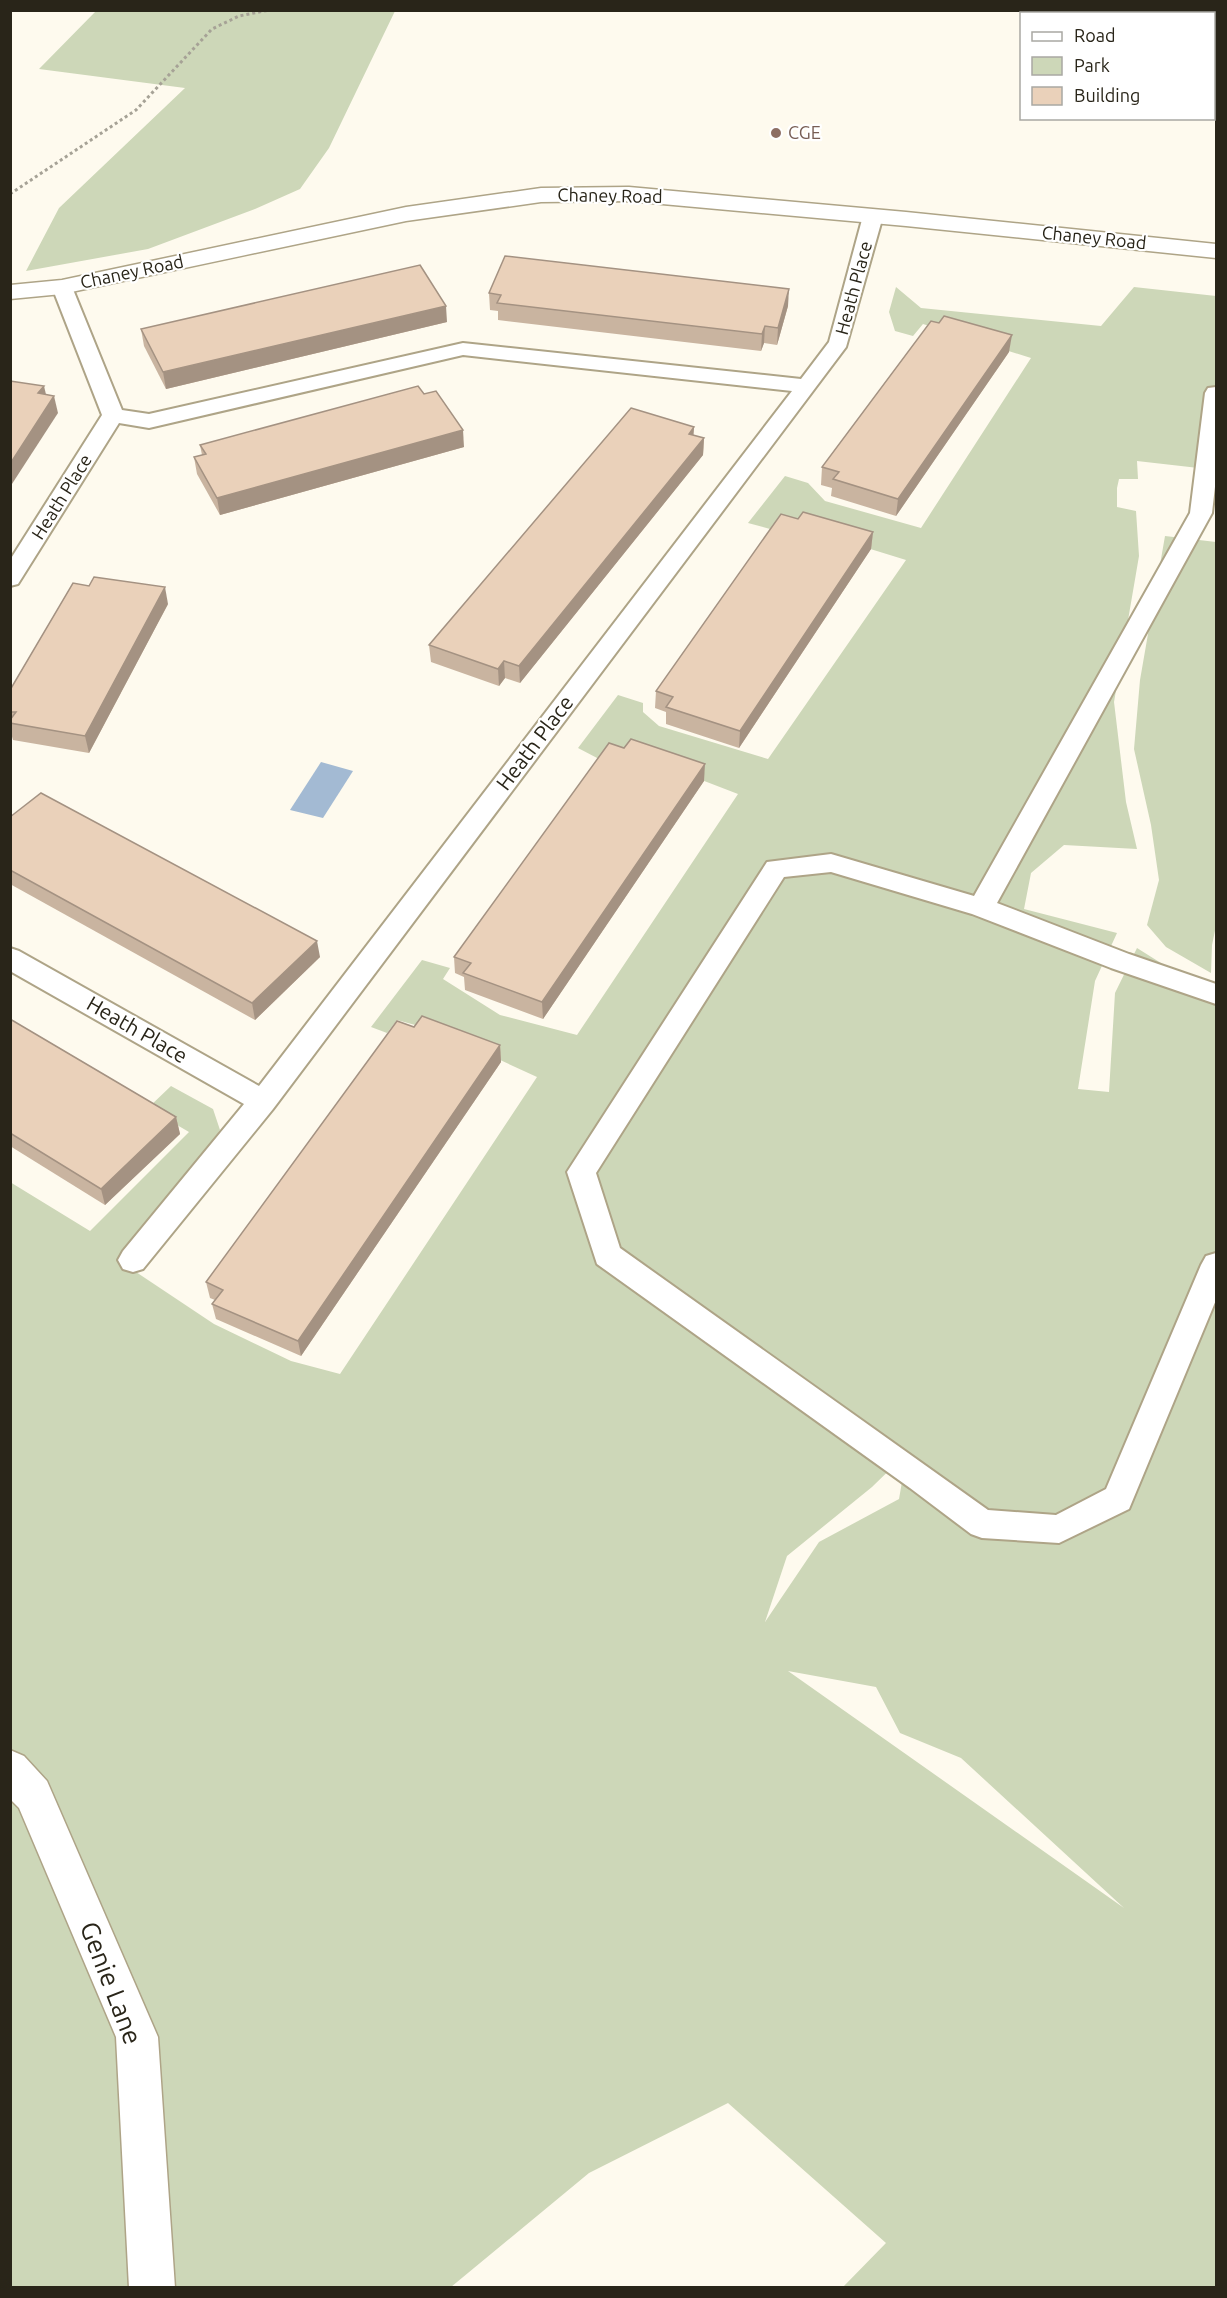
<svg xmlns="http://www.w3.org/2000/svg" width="1227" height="2298" viewBox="0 0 1227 2298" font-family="Ubuntu,sans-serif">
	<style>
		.green { fill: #cdd7b8; fill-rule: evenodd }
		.water { fill: #a3bad3 }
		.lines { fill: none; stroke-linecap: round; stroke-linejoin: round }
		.service-casing { stroke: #aea487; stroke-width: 4 }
		.minor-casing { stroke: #aea487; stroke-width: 3 }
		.tertiary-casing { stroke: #aea487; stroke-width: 3 }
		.path { stroke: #a6a296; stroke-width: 3; stroke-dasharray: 3 3; stroke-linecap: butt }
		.service { fill: #fff; fill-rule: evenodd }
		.minor { fill: #fff; fill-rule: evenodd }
		.tertiary { fill: #fff; fill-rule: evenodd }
		.wall { fill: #c9b4a0 }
		.shaded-wall { fill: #a49282 }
		.building { fill: #ead1ba; stroke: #a49282; stroke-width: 1.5 }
		.education-dot { fill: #8d6e63; stroke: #fff; stroke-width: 2 }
		.labels { text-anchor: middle; stroke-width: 4.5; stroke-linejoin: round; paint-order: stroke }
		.far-education-label { font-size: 18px; fill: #785e54; stroke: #fff; text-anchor: start }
		.far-street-label { font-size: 18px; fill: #292519; stroke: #fff }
		.street-label { font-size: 21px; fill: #292519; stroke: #fff }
		.near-street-label { font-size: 26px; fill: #292519; stroke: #fff }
	</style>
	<rect width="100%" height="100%" fill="#fefaee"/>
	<g class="green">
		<path d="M96 11V10L395 11 329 148 300 189 255 209 148 249 26 271 59 208 185 88 39 69Z"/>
		<path d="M896 287 921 308 1101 326 1134 287 1216 296V470L1137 461 1138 479H1119L1117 488V507L1136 511 1139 556 1114 702 1126 802 1137 849 1064 845 1031 873 1024 909 1117 933 1095 981 1078 1089 1109 1092 1115 993 1137 948 1180 975 1216 992V2287H843L886 2243 728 2103 589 2173 451 2287H11L10 1182 90 1231 189 1132 148 1108 171 1086 213 1109 220 1130 121 1262 214 1324 291 1361 340 1374 537 1077 437 1031 397 1020 387 1033 371 1027 422 960 450 968 443 979 500 1015 577 1035 738 794 642 757 599 759 578 748 618 695 643 703V712L659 726 768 759 906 560 783 522 770 529 748 523 785 476 808 483 825 501 921 528 1031 358 923 324 913 336 895 331 889 312ZM907 1453 899 1499 819 1542 765 1622 787 1556 872 1487ZM788 1671 876 1687 900 1733 961 1758 1124 1908Z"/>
		<path d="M1165 536 1216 542V926L1212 945 1211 973 1166 947 1147 925 1159 880 1151 825 1134 749 1140 680Z"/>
	</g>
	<path class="water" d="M321 762 353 771 323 818 290 810Z"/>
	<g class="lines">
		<defs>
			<g id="service">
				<path d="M873 210 880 212 883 216 846 347 273 1109 143 1269 133 1272 123 1269 118 1260 123 1251 244 1104 10 971V948L19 951 259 1086 792 391 463 355 149 428 119 423 18 584 10 586V560L102 415 52 287 55 283H69L72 287 122 410 149 414 463 343 801 379 829 342 863 216 866 212Z"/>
				<path d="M1216 387V478L1212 513 997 903 1129 954 1216 984V1004L1111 968 972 914 831 872 784 877 596 1173 620 1248 988 1510 1056 1515 1106 1489 1201 1265 1206 1256 1216 1253V1300L1129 1509 1059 1543 982 1538 971 1534 910 1488 597 1264 567 1172 767 862 831 854 974 896 1190 513 1205 393 1208 388Z"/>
			</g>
			<path id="minor" d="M10 1750 24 1756 47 1781 158 2037 175 2288H129L116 2037 19 1808 10 1799Z"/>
			<path id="tertiary" d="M629 187 906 212 1216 244V258L906 226 629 201 541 202 406 221 62 294 10 299V285L62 280 406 207 541 188Z"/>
		</defs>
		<use href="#service" class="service-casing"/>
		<use href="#minor" class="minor-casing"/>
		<use href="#tertiary" class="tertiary-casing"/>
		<path class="path" d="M10 194 136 110 212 29 239 16 269 10"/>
		<use href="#service" class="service"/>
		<use href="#minor" class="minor"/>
		<use href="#tertiary" class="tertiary"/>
	</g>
	<g class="wall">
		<path d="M489 293 788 306 777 345 764 343 761 351 498 320V311L490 310Z"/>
		<path d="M447 322 166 389 144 346 141 329Z"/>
		<path d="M1009 352 896 516 831 496 832 488 821 485 822 467Z"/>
		<path d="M424 394 464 447 220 515 197 474 194 457 202 455 200 445Z"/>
		<path d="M694 427 693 435 704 438 703 455 520 683 505 678 499 686 431 662 429 645Z"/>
		<path d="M798 519 873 532 871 549 739 748 666 724V712L655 708 656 691Z"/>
		<path d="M168 604 89 753 13 740 10 730V690Z"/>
		<path d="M624 748 704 781 543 1019 465 990 464 977 455 973 454 957Z"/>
		<path d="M10 817 320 957 255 1020 10 884Z"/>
		<path d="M10 1019 176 1117 180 1134 105 1205 10 1146Z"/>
		<path d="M414 1027 500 1045 501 1062 301 1356 216 1319 212 1304 215 1300 210 1298 206 1282Z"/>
	</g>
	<g class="shaded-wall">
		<path d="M789 289 788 306 777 345 778 328Z"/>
		<path d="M446 306 447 322 166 389 163 372Z"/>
		<path d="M765 326 764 343 761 351 762 334Z"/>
		<path d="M1012 335 1009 352 896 516 898 499Z"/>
		<path d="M44 386 48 403 38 393Z"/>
		<path d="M54 396 58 413 10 487V464Z"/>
		<path d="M694 427 693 444 689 434Z"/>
		<path d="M463 430 464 447 220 515 217 498Z"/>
		<path d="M704 438 703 455 520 683 519 666Z"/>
		<path d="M873 532 871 549 739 748 740 731Z"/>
		<path d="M165 587 168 604 89 753 85 736Z"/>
		<path d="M504 661 505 678 499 686 498 669Z"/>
		<path d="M705 764 704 781 543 1019 542 1002Z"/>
		<path d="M317 941 320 957 255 1020 252 1003Z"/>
		<path d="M500 1045 501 1062 301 1356 298 1341Z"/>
		<path d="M176 1117 180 1134 105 1205 101 1189Z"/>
	</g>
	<g class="building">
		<path d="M505 256 789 289 778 328 765 326 762 334 497 303 501 295 489 293Z"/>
		<path d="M420 265 446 306 163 372 141 329Z"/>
		<path d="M944 316 1012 335 898 499 833 479 839 472 822 467 931 321 939 323Z"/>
		<path d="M10 381 44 386 38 393 54 396 10 464Z"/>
		<path d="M418 386 424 394 436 391 463 430 217 498 194 457 206 454 200 445Z"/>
		<path d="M631 408 694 427 689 434 704 438 519 666 504 661 498 669 429 645Z"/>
		<path d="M803 512 873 532 740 731 666 707 673 697 656 691 781 514 798 519Z"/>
		<path d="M94 577 165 587 85 736 10 723V720L16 712H10V690L73 583 89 586Z"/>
		<path d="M631 739 705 764 542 1002 463 973 471 963 454 957 609 743 624 748Z"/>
		<path d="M41 793 317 941 252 1003 10 870V817Z"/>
		<path d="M422 1016 500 1045 298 1341 212 1304 223 1290 206 1282 397 1021 414 1027Z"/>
		<path d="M10 1019 176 1117 101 1189 10 1133Z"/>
	</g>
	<circle class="education-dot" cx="776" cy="133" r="6"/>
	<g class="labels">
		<g class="far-education-label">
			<text x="788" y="139">CGE</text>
		</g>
		<g class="far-street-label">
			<text transform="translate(610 196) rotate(1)" y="6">Chaney Road</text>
			<text transform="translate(1094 238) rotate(6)" y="6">Chaney Road</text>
			<text transform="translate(132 272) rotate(-12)" y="6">Chaney Road</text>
			<text transform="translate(854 288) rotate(-75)" y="6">Heath Place</text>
			<text transform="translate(62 497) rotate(-58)" y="6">Heath Place</text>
		</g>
		<g class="street-label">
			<text transform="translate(535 743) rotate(-53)" y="7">Heath Place</text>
			<text transform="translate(137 1030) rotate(30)" y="7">Heath Place</text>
		</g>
		<g class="near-street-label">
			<text transform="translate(111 1983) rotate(69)" y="9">Genie Lane</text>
		</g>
	</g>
	<rect width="1227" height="2298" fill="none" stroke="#292519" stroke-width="24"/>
	<rect x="1020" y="12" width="195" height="108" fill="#ffffff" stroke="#a9a8a3" stroke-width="1.5"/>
	<rect x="1032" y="32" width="30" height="9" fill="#ffffff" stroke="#a9a8a3" stroke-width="1.5"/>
	<text x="1074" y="42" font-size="18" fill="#292519">Road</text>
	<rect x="1032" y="57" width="30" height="18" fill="#cdd7b8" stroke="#a9a8a3" stroke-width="1.5"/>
	<text x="1074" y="72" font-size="18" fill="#292519">Park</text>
	<rect x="1032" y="87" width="30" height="18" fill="#ead1ba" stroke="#a9a8a3" stroke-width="1.5"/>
	<text x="1074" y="102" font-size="18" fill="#292519">Building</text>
</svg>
